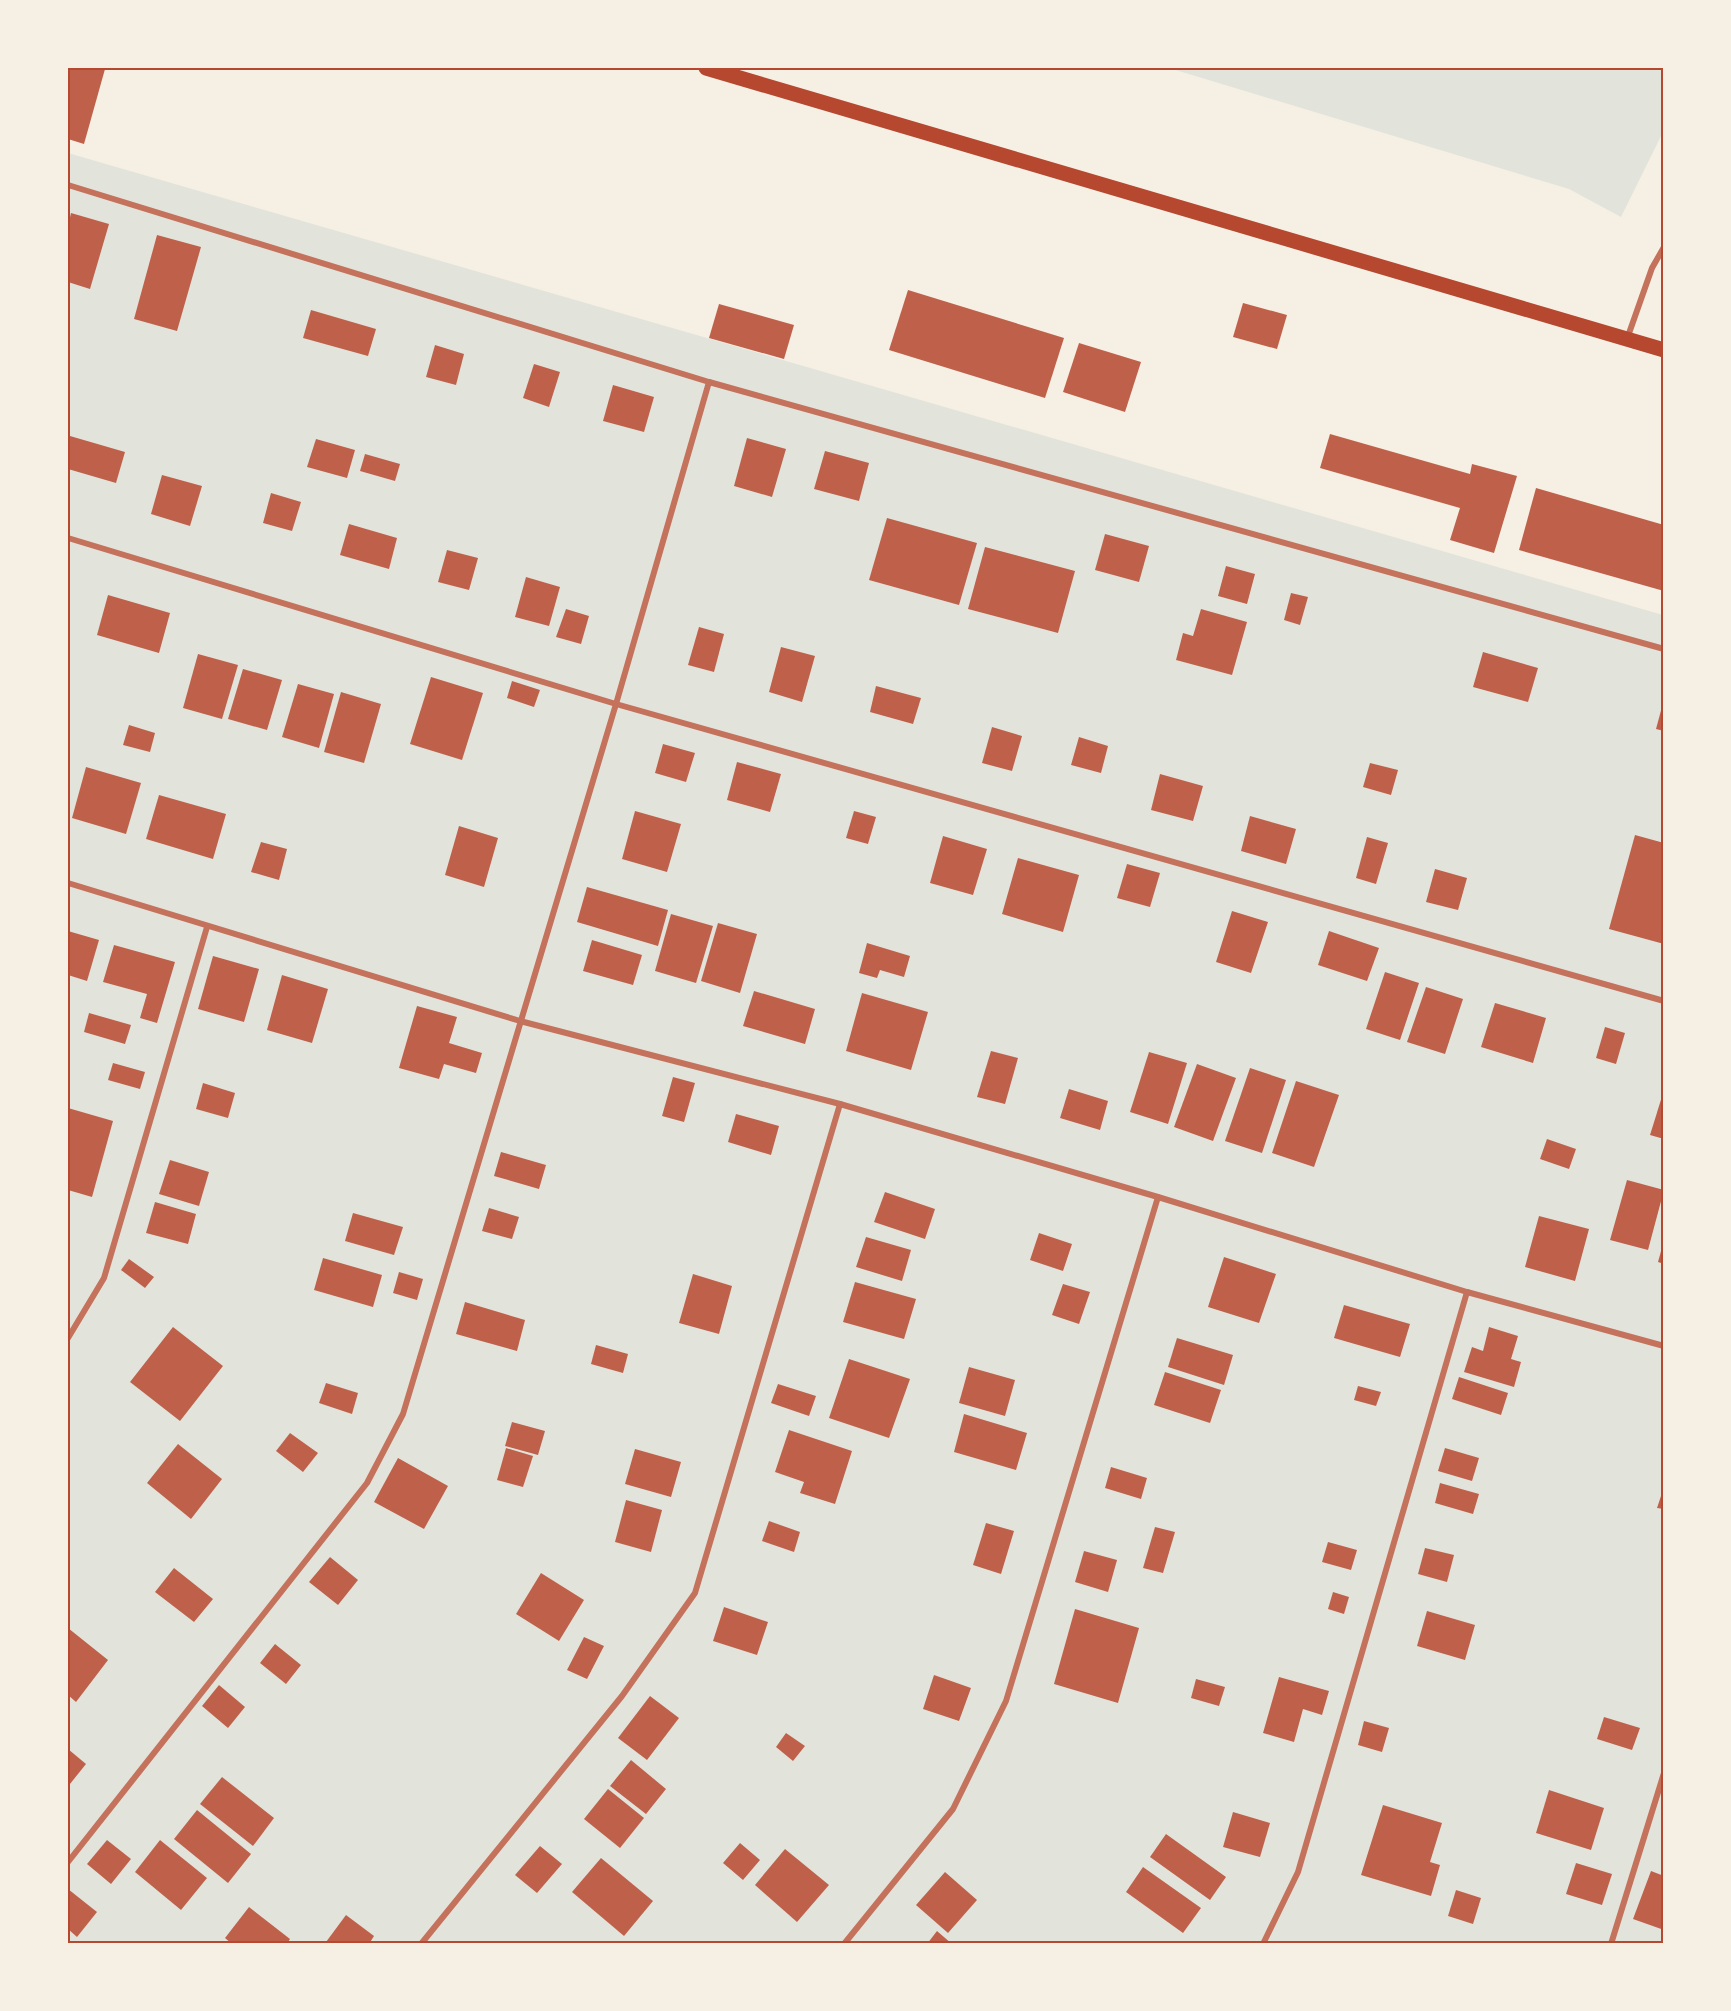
<svg xmlns="http://www.w3.org/2000/svg" width="1731" height="2011" viewBox="0 0 1731 2011" font-family="'Crimson Pro',serif">
	<style>
		.green { fill: #e2e4dc }
		.building { fill: #bf614a }
		.lines { fill: none; stroke-linecap: round; stroke-linejoin: round }
		.minor { stroke: #c5725c; stroke-width: 6 }
		.primary { stroke: #b5482f; stroke-width: 15 }
		.neatline { fill: none; stroke: #b5482f; stroke-width: 2 }
	</style>
	<rect width="100%" height="100%" fill="#f6efe4"/>
	<g class="green">
		<path d="M1169 68H1663V132L1621 217 1569 189Z"/>
		<path d="M68 153 1663 615V1943H68Z"/>
	</g>
	<g class="building">
		<path d="M68 68 105 69 84 144 68 139Z"/>
		<path d="M71 213 109 224 90 289 68 282V226Z"/>
		<path d="M157 235 201 247 177 331 134 319Z"/>
		<path d="M908 290 1064 338 1045 398 889 350Z"/>
		<path d="M1243 303 1287 315 1277 349 1233 337Z"/>
		<path d="M719 304 794 325 784 359 709 338Z"/>
		<path d="M311 310 376 329 368 356 303 338Z"/>
		<path d="M1079 343 1141 362 1125 412 1063 392Z"/>
		<path d="M435 345 464 354 456 385 426 377Z"/>
		<path d="M534 364 560 372 549 407 523 398Z"/>
		<path d="M613 385 654 397 644 432 603 421Z"/>
		<path d="M1330 434 1470 474 1472 464 1517 476 1494 553 1450 540 1460 508 1320 468Z"/>
		<path d="M70 436 125 452 116 483 68 469V446Z"/>
		<path d="M747 438 786 449 772 497 734 486Z"/>
		<path d="M316 439 355 450 347 478 307 467Z"/>
		<path d="M825 451 869 463 859 501 814 489Z"/>
		<path d="M365 454 400 464 395 481 360 471Z"/>
		<path d="M162 475 202 486 190 526 151 514Z"/>
		<path d="M1536 488 1664 525V591L1519 550Z"/>
		<path d="M271 493 301 502 292 531 263 523Z"/>
		<path d="M887 518 977 543 959 605 869 580Z"/>
		<path d="M349 524 397 538 389 569 340 555Z"/>
		<path d="M1105 534 1149 546 1139 582 1095 570Z"/>
		<path d="M985 547 1075 571 1058 633 968 609Z"/>
		<path d="M447 550 478 558 469 590 438 582Z"/>
		<path d="M1226 566 1255 574 1247 604 1218 596Z"/>
		<path d="M526 577 560 587 549 626 515 617Z"/>
		<path d="M1291 593 1308 597 1300 625 1284 620Z"/>
		<path d="M108 595 170 613 159 653 97 635Z"/>
		<path d="M566 609 589 616 581 644 556 637Z"/>
		<path d="M1201 609 1247 622 1232 675 1176 660 1183 633 1193 636Z"/>
		<path d="M699 627 724 634 714 672 688 665Z"/>
		<path d="M781 647 815 656 802 702 769 692Z"/>
		<path d="M1483 652 1538 668 1528 702 1473 687Z"/>
		<path d="M198 654 238 665 222 719 183 708Z"/>
		<path d="M243 669 282 680 267 730 228 719Z"/>
		<path d="M431 677 483 693 462 760 410 744Z"/>
		<path d="M512 681 540 690 534 707 507 698Z"/>
		<path d="M298 684 334 694 319 748 282 737Z"/>
		<path d="M876 686 921 698 913 724 870 712Z"/>
		<path d="M341 692 381 704 364 763 324 752Z"/>
		<path d="M1663 703 1664 704V731L1656 729Z"/>
		<path d="M129 725 155 733 150 752 123 745Z"/>
		<path d="M992 727 1022 736 1012 771 982 763Z"/>
		<path d="M1079 737 1108 746 1101 773 1071 765Z"/>
		<path d="M663 744 695 753 686 782 655 773Z"/>
		<path d="M737 762 781 774 770 812 727 800Z"/>
		<path d="M1370 763 1398 770 1391 795 1363 787Z"/>
		<path d="M86 767 141 783 126 834 72 818Z"/>
		<path d="M1160 774 1203 786 1193 821 1151 810Z"/>
		<path d="M159 795 226 814 213 859 146 839Z"/>
		<path d="M635 811 681 824 667 872 622 859Z"/>
		<path d="M854 811 876 817 868 844 846 838Z"/>
		<path d="M1250 816 1296 829 1286 864 1241 851Z"/>
		<path d="M459 826 498 838 484 887 445 875Z"/>
		<path d="M1635 835 1664 843V944L1609 929Z"/>
		<path d="M943 836 987 849 973 895 930 883Z"/>
		<path d="M1367 837 1388 843 1376 884 1356 878Z"/>
		<path d="M261 842 287 849 279 880 251 872Z"/>
		<path d="M1018 858 1079 875 1063 932 1002 914Z"/>
		<path d="M1127 864 1160 873 1150 907 1117 898Z"/>
		<path d="M1435 869 1467 878 1458 910 1426 902Z"/>
		<path d="M587 887 668 910 658 946 577 922Z"/>
		<path d="M1232 911 1268 922 1251 973 1216 962Z"/>
		<path d="M671 914 713 926 696 983 655 971Z"/>
		<path d="M718 923 757 934 740 993 701 981Z"/>
		<path d="M68 931 99 940 87 981 68 975Z"/>
		<path d="M1329 931 1379 948 1367 981 1318 965Z"/>
		<path d="M592 940 642 955 633 985 583 971Z"/>
		<path d="M867 943 910 956 904 977 880 970 877 978 859 973Z"/>
		<path d="M114 945 175 962 157 1023 140 1018 147 994 103 982Z"/>
		<path d="M213 956 259 969 244 1022 198 1009Z"/>
		<path d="M1385 972 1419 983 1400 1040 1366 1029Z"/>
		<path d="M282 975 328 989 312 1043 267 1030Z"/>
		<path d="M1426 987 1463 999 1445 1054 1407 1042Z"/>
		<path d="M754 991 815 1009 805 1044 743 1026Z"/>
		<path d="M862 993 928 1012 911 1070 846 1051Z"/>
		<path d="M1495 1003 1546 1018 1533 1063 1481 1047Z"/>
		<path d="M417 1006 457 1017 449 1043 482 1053 476 1073 444 1064 439 1079 399 1068Z"/>
		<path d="M89 1013 131 1025 125 1044 84 1032Z"/>
		<path d="M1605 1027 1625 1033 1616 1064 1596 1058Z"/>
		<path d="M991 1051 1018 1058 1005 1104 977 1097Z"/>
		<path d="M1149 1052 1187 1063 1168 1124 1130 1112Z"/>
		<path d="M113 1063 145 1072 140 1089 108 1080Z"/>
		<path d="M1197 1064 1236 1078 1213 1141 1174 1127Z"/>
		<path d="M1250 1068 1286 1080 1262 1153 1225 1141Z"/>
		<path d="M673 1077 695 1083 684 1122 662 1116Z"/>
		<path d="M1296 1081 1339 1095 1314 1167 1272 1153Z"/>
		<path d="M203 1083 235 1093 228 1118 196 1109Z"/>
		<path d="M1069 1089 1108 1101 1100 1130 1060 1118Z"/>
		<path d="M1664 1090V1139L1650 1135Z"/>
		<path d="M68 1108 113 1121 92 1197 68 1190Z"/>
		<path d="M736 1114 779 1126 771 1155 728 1142Z"/>
		<path d="M1547 1139 1576 1149 1569 1169 1540 1159Z"/>
		<path d="M501 1152 546 1165 539 1189 494 1176Z"/>
		<path d="M170 1160 209 1172 199 1206 159 1194Z"/>
		<path d="M1627 1180 1664 1190 1648 1250 1610 1240Z"/>
		<path d="M885 1192 935 1209 925 1239 874 1222Z"/>
		<path d="M155 1202 196 1214 188 1244 146 1233Z"/>
		<path d="M489 1208 519 1217 512 1239 482 1231Z"/>
		<path d="M353 1213 403 1227 394 1255 345 1241Z"/>
		<path d="M1539 1216 1589 1229 1575 1281 1525 1267Z"/>
		<path d="M1039 1233 1072 1244 1063 1271 1030 1260Z"/>
		<path d="M866 1237 911 1250 902 1281 856 1267Z"/>
		<path d="M1663 1244H1664V1264L1658 1262Z"/>
		<path d="M1224 1257 1276 1274 1259 1323 1208 1307Z"/>
		<path d="M323 1258 382 1275 373 1307 314 1290Z"/>
		<path d="M129 1259 154 1277 145 1288 121 1270Z"/>
		<path d="M399 1272 423 1279 417 1300 393 1293Z"/>
		<path d="M693 1274 732 1286 719 1334 679 1323Z"/>
		<path d="M855 1282 916 1299 904 1339 843 1322Z"/>
		<path d="M1063 1284 1090 1292 1079 1324 1052 1315Z"/>
		<path d="M465 1302 525 1320 517 1351 456 1334Z"/>
		<path d="M1344 1305 1410 1324 1400 1357 1334 1338Z"/>
		<path d="M173 1327 223 1366 180 1421 130 1382Z"/>
		<path d="M1489 1327 1518 1336 1511 1359 1521 1362 1514 1387 1464 1372 1472 1347 1483 1351Z"/>
		<path d="M1177 1338 1233 1355 1224 1385 1168 1367Z"/>
		<path d="M596 1345 628 1354 623 1373 591 1364Z"/>
		<path d="M849 1359 910 1379 889 1438 829 1418Z"/>
		<path d="M969 1367 1015 1380 1005 1416 959 1403Z"/>
		<path d="M1165 1372 1221 1390 1210 1423 1154 1405Z"/>
		<path d="M1459 1377 1508 1393 1501 1415 1452 1399Z"/>
		<path d="M326 1383 358 1393 352 1414 319 1403Z"/>
		<path d="M778 1384 816 1396 809 1416 771 1403Z"/>
		<path d="M1358 1386 1381 1392 1376 1406 1354 1400Z"/>
		<path d="M964 1414 1027 1433 1016 1470 954 1452Z"/>
		<path d="M512 1422 545 1431 538 1455 505 1446Z"/>
		<path d="M789 1430 852 1451 835 1504 800 1493 804 1482 775 1472Z"/>
		<path d="M290 1433 318 1453 303 1472 276 1451Z"/>
		<path d="M178 1444 222 1479 191 1519 147 1483Z"/>
		<path d="M506 1448 533 1456 523 1487 497 1480Z"/>
		<path d="M1445 1448 1479 1458 1472 1481 1438 1471Z"/>
		<path d="M635 1449 681 1462 671 1497 625 1484Z"/>
		<path d="M398 1458 448 1486 424 1529 374 1502Z"/>
		<path d="M1111 1467 1147 1478 1141 1499 1105 1488Z"/>
		<path d="M1440 1483 1479 1494 1473 1514 1435 1503Z"/>
		<path d="M1663 1490H1664V1509L1657 1508Z"/>
		<path d="M626 1500 662 1510 651 1552 615 1542Z"/>
		<path d="M769 1521 800 1532 794 1552 762 1541Z"/>
		<path d="M986 1523 1014 1531 1001 1574 973 1565Z"/>
		<path d="M1155 1527 1175 1532 1163 1573 1143 1568Z"/>
		<path d="M1328 1542 1357 1550 1351 1570 1322 1562Z"/>
		<path d="M1425 1548 1454 1555 1447 1582 1418 1574Z"/>
		<path d="M1084 1551 1117 1560 1108 1592 1075 1582Z"/>
		<path d="M330 1557 358 1580 338 1605 309 1582Z"/>
		<path d="M174 1568 213 1599 194 1622 155 1592Z"/>
		<path d="M541 1573 584 1600 559 1641 516 1614Z"/>
		<path d="M1333 1592 1349 1597 1344 1614 1328 1609Z"/>
		<path d="M724 1607 768 1622 757 1655 713 1641Z"/>
		<path d="M1075 1609 1139 1628 1118 1703 1054 1684Z"/>
		<path d="M1427 1611 1475 1625 1465 1660 1417 1646Z"/>
		<path d="M68 1628 108 1660 76 1702 68 1695Z"/>
		<path d="M584 1637 604 1646 587 1679 567 1670Z"/>
		<path d="M275 1644 301 1665 286 1684 260 1663Z"/>
		<path d="M934 1675 971 1688 959 1721 923 1709Z"/>
		<path d="M1279 1677 1329 1691 1322 1715 1303 1709 1294 1742 1263 1733Z"/>
		<path d="M1196 1679 1225 1687 1219 1706 1191 1698Z"/>
		<path d="M219 1685 245 1707 228 1728 202 1706Z"/>
		<path d="M650 1696 679 1718 647 1760 618 1738Z"/>
		<path d="M1604 1717 1640 1728 1632 1750 1597 1739Z"/>
		<path d="M1364 1721 1389 1728 1382 1752 1358 1745Z"/>
		<path d="M786 1733 805 1746 793 1761 776 1747Z"/>
		<path d="M68 1749 86 1764 70 1784 68 1782Z"/>
		<path d="M631 1760 666 1789 646 1814 610 1786Z"/>
		<path d="M222 1777 274 1818 253 1846 200 1804Z"/>
		<path d="M608 1789 644 1818 620 1848 584 1819Z"/>
		<path d="M1549 1790 1604 1808 1591 1850 1536 1833Z"/>
		<path d="M1383 1805 1442 1823 1430 1862 1440 1865 1431 1896 1361 1875Z"/>
		<path d="M197 1810 251 1854 228 1883 174 1839Z"/>
		<path d="M1233 1812 1270 1823 1260 1857 1223 1847Z"/>
		<path d="M1166 1834 1226 1877 1210 1900 1150 1857Z"/>
		<path d="M107 1840 131 1859 111 1884 87 1864Z"/>
		<path d="M160 1840 207 1878 181 1910 135 1872Z"/>
		<path d="M740 1843 760 1860 743 1880 723 1863Z"/>
		<path d="M540 1846 562 1864 537 1893 515 1875Z"/>
		<path d="M785 1849 829 1885 797 1922 755 1885Z"/>
		<path d="M601 1858 653 1901 624 1936 572 1892Z"/>
		<path d="M1576 1863 1612 1874 1602 1905 1566 1894Z"/>
		<path d="M1143 1867 1201 1908 1183 1933 1126 1892Z"/>
		<path d="M1651 1871 1664 1876V1930L1633 1919Z"/>
		<path d="M945 1872 977 1900 948 1933 916 1905Z"/>
		<path d="M68 1889 97 1912 77 1937 68 1929Z"/>
		<path d="M1456 1890 1481 1898 1473 1924 1448 1916Z"/>
		<path d="M249 1907 290 1939 287 1944H232L225 1938Z"/>
		<path d="M346 1915 374 1936 369 1944H328L326 1942Z"/>
		<path d="M937 1931 952 1944H927Z"/>
	</g>
	<g class="lines">
		<g class="minor">
			<path d="M68 185 709 382 1664 649"/>
			<path d="M1627 339 1652 268 1664 247"/>
			<path d="M68 538 616 704 1664 1001"/>
			<path d="M68 883 520 1021 840 1104 1158 1197 1467 1292 1664 1346"/>
			<path d="M68 1338 104 1278 207 927"/>
			<path d="M68 1862 367 1483 403 1414 616 704 709 382"/>
			<path d="M421 1944 622 1696 695 1593 840 1104"/>
			<path d="M844 1944 953 1809 1006 1701 1158 1197"/>
			<path d="M1263 1944 1298 1872 1467 1292"/>
			<path d="M1611 1944 1664 1773"/>
		</g>
		<path class="primary" d="M706 68 1664 350"/>
	</g>
	<rect width="1731" height="2011" fill="none" stroke="#f6efe4" stroke-width="138"/>
	<rect x="69" y="69" width="1593" height="1873" class="neatline"/>
</svg>
